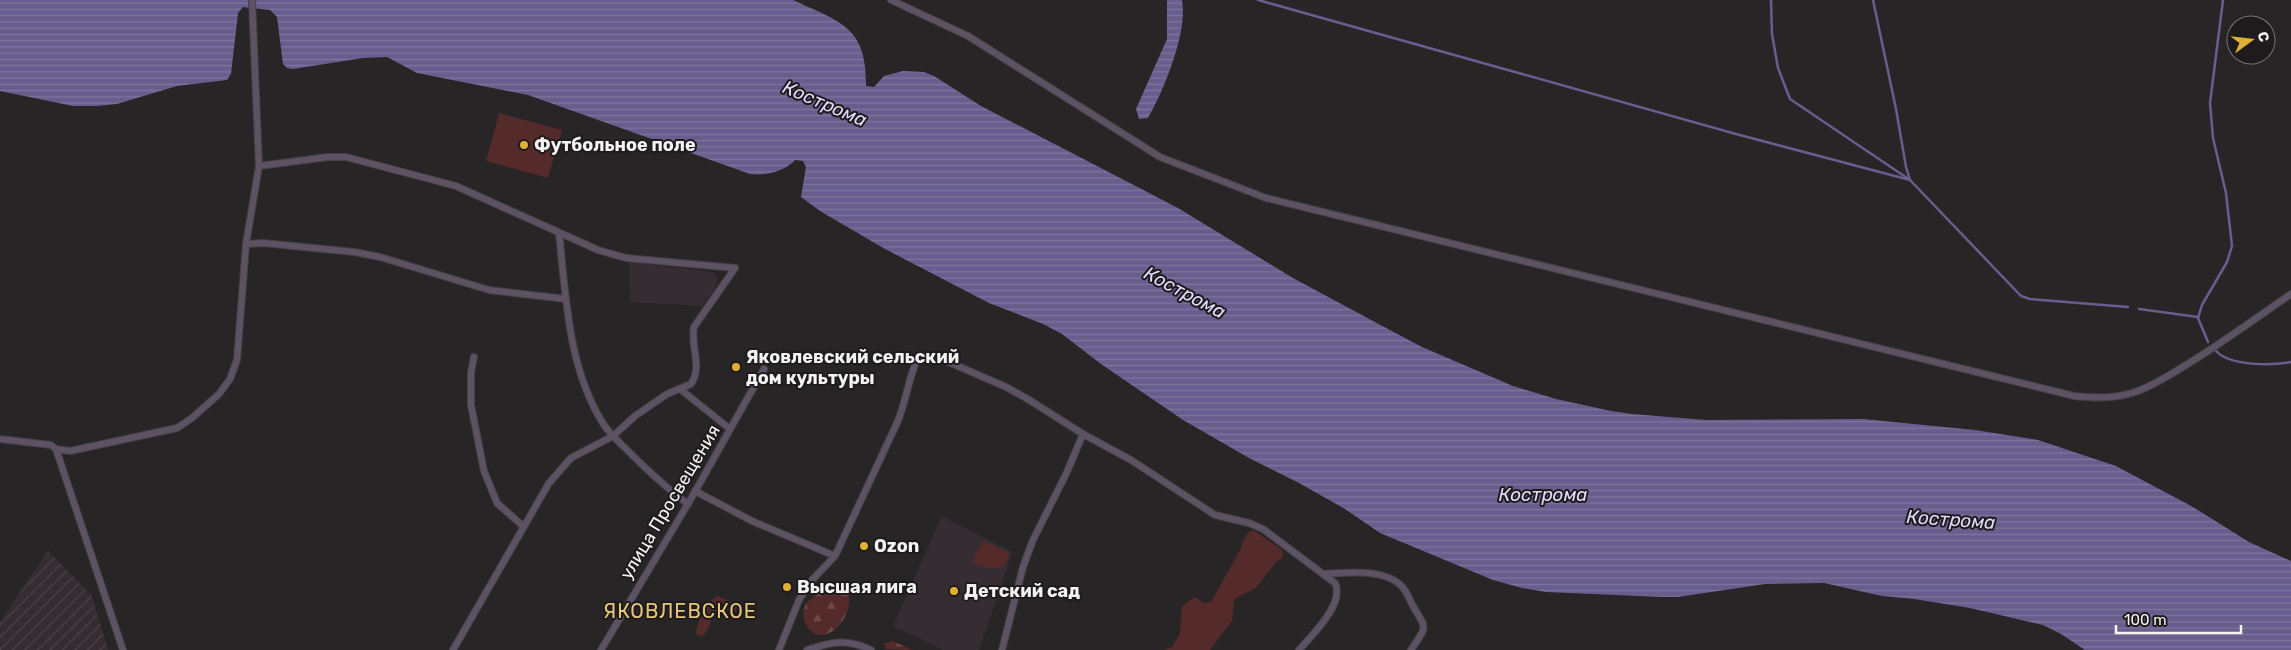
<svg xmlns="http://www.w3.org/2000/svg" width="2291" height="650" viewBox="0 0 2291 650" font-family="Rubik,sans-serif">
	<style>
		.built { fill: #362d33 }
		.industrial { fill: url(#industrial-furrows) }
		.green { fill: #542a2a }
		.forest { fill: url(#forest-firs) }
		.water { fill: url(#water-rules) }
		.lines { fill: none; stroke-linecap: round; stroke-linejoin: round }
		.stream { stroke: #675e8d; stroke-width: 2.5 }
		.street-casing { stroke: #454244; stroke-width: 8 }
		.street { stroke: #5d5164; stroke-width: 6 }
		.poi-dot { fill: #dfb034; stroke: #1e1b1d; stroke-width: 2 }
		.labels { text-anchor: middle; stroke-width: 4; stroke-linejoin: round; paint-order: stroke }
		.poi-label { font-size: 18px; font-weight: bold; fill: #f5f2f4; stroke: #1e1b1d; text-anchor: start }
		.street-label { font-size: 18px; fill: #f5f2f4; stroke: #1e1b1d }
		.water-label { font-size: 19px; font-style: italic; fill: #dfdbfa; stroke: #1e1b1d }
		.quarter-label { font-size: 20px; letter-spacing: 1px; fill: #e6c67c; stroke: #1e1b1d }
	</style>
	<defs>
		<pattern id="industrial-furrows" width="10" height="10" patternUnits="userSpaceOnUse" patternTransform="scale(1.25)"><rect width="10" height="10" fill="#362d33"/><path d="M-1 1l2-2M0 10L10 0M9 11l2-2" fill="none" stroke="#4a4247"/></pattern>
		<pattern id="forest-firs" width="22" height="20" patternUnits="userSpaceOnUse" patternTransform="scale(1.25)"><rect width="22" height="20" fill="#542a2a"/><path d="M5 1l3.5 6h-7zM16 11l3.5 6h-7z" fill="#6d494a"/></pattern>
		<pattern id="water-rules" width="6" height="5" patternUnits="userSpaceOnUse" patternTransform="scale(1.25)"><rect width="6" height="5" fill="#675e8d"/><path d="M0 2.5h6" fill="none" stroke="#7d769e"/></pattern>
	</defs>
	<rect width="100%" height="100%" fill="#282527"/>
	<g class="built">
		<path d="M629 262 713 272 717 277 715 290 702 306 630 302Z"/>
		<path d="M942 516 1012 552 979 650H943L893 626Z"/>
	</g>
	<path class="industrial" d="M48 551 92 596 108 650H0V622Z"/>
	<g class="green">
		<path d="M499 113 562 130 548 178 486 161Z"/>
		<path d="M1253 530 1281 549 1283 553V558L1277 561 1256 588 1234 599 1232 621 1210 650H1164L1172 647 1180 633 1182 606 1195 597 1204 603 1211 602 1241 548C1243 541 1246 532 1253 530Z"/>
		<path d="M984 541 1008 552 1009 556 1004 567 987 568 974 563V557Z"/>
		<path d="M718 596 736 604 737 610 733 612 721 607 717 609 706 632 704 635 699 636 696 633C697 622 708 600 718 596Z"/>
	</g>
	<g class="forest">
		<path d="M832 586C864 586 846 631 824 635 810 638 799 618 805 606 807 600 826 589 832 586Z"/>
		<path d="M892 641 913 650 885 649 884 644Z"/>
	</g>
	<g class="water">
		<path d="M0 0H793C840 22 867 26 866 86L874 87 884 76 903 71 924 72 934 76 981 106 1178 208 1293 278 1373 321 1422 347 1513 386 1556 399 1611 411 1632 414 1706 420 1863 419 1975 430 2038 440 2116 466 2193 507 2249 542 2291 561V650H2085L2061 634 2043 625 1970 608 1914 599 1882 596 1824 583 1765 584 1678 597H1662L1546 592 1522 588 1493 580 1380 533 1345 509 1299 483 1249 458 1183 420 1101 364 1062 334 1043 324 989 303 885 249 820 211 801 197 806 167 803 161 795 160C786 171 765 176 750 174L528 95 417 73 387 57 363 58 293 69 287 68 283 64 277 17 270 10 243 7 238 13 231 74 227 80 177 86 117 104 96 106H73L0 91Z"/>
		<path d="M1167 0H1182C1188 32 1164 90 1148 118L1139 119 1136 109 1167 39Z"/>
	</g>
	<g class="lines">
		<g class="stream">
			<path d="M1258 0 1736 134 1910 180"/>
			<path d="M1771 0 1772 34 1778 68 1790 99 1907 178"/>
			<path d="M1873 0 1896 109 1906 167 1910 180 2021 296 2030 299 2128 307"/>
			<path d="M2139 309 2198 317"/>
			<path d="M2208 342 2198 318 2202 305 2227 262 2232 246 2226 193 2213 138 2210 103 2223 0"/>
			<path d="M2216 351C2230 366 2272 366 2291 362"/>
		</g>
		<defs>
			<g id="street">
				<path d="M891 0 968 36 1160 157 1266 198 2074 396C2094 398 2115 399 2135 392 2153 386 2170 375 2186 365 2222 343 2256 318 2291 294"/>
				<path d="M259 166 328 157H346L456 186 598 250 626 258 735 268 694 327C690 346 703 366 691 384L667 394 635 416 613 436 571 458 549 483 453 650"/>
				<path d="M559 233C566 297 568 369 604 425 610 434 618 441 625 448 645 468 665 487 688 504"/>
				<path d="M246 244 263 243 354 252 380 257 489 290 566 299"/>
				<path d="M474 357 471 372V405L484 471 497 503 524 527"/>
				<path d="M680 389 730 429"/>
				<path d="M0 439 51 445 56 449 70 451 177 428 192 418 219 394 230 379 237 360 246 244 259 166 252 0"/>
				<path d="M56 449 123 650"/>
				<path d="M695 491 752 521 835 556 897 423C906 402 908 380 917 360L927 356 937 357 1006 387 1026 398 1083 434 1131 460 1215 515 1249 523 1263 529 1335 583C1345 604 1312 635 1299 650"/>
				<path d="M1323 574C1345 572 1389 568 1404 589 1408 594 1410 601 1413 606 1428 631 1427 625 1411 650"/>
				<path d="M601 650 692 497 764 369"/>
				<path d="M779 650 799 600 811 581 835 556"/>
				<path d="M807 650C831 642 847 638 871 650"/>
				<path d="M1002 650 1023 567 1033 540 1067 472 1083 434"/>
			</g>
		</defs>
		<use href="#street" class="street-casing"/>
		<use href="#street" class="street"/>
	</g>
	<g class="poi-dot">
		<circle cx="524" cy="145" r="5"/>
		<circle cx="736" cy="367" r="5"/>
		<circle cx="864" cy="546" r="5"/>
		<circle cx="787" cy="587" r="5"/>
		<circle cx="954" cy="591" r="5"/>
	</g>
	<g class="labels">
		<g class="poi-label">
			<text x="534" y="151">Футбольное поле</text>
			<text x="746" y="363">Яковлевский сельский<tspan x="746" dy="21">дом культуры</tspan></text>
			<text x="874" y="552">Ozon</text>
			<text x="797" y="593">Высшая лига</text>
			<text x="964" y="597">Детский сад</text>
		</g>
		<g class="street-label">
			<text transform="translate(670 502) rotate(-59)" y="6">улица Просвещения</text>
		</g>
		<g class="water-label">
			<text transform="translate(825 103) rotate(23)" y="7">Кострома</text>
			<text transform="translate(1185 292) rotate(28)" y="7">Кострома</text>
			<text x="1543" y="501">Кострома</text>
			<text transform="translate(1951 519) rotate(4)" y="7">Кострома</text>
		</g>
		<g class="quarter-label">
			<text x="680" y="618">ЯКОВЛЕВСКОЕ</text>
		</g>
	</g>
	<g transform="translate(2251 40) rotate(75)"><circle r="24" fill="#1e1b1d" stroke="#747173"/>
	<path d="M0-4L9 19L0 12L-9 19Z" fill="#dfb034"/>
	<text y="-8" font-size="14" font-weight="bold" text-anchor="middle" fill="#f5f2f4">С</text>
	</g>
	<path d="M2116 625v8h125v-8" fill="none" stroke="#f5f2f4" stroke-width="2.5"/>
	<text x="2124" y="625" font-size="15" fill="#f5f2f4" stroke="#1e1b1d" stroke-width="4" paint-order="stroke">100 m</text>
</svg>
